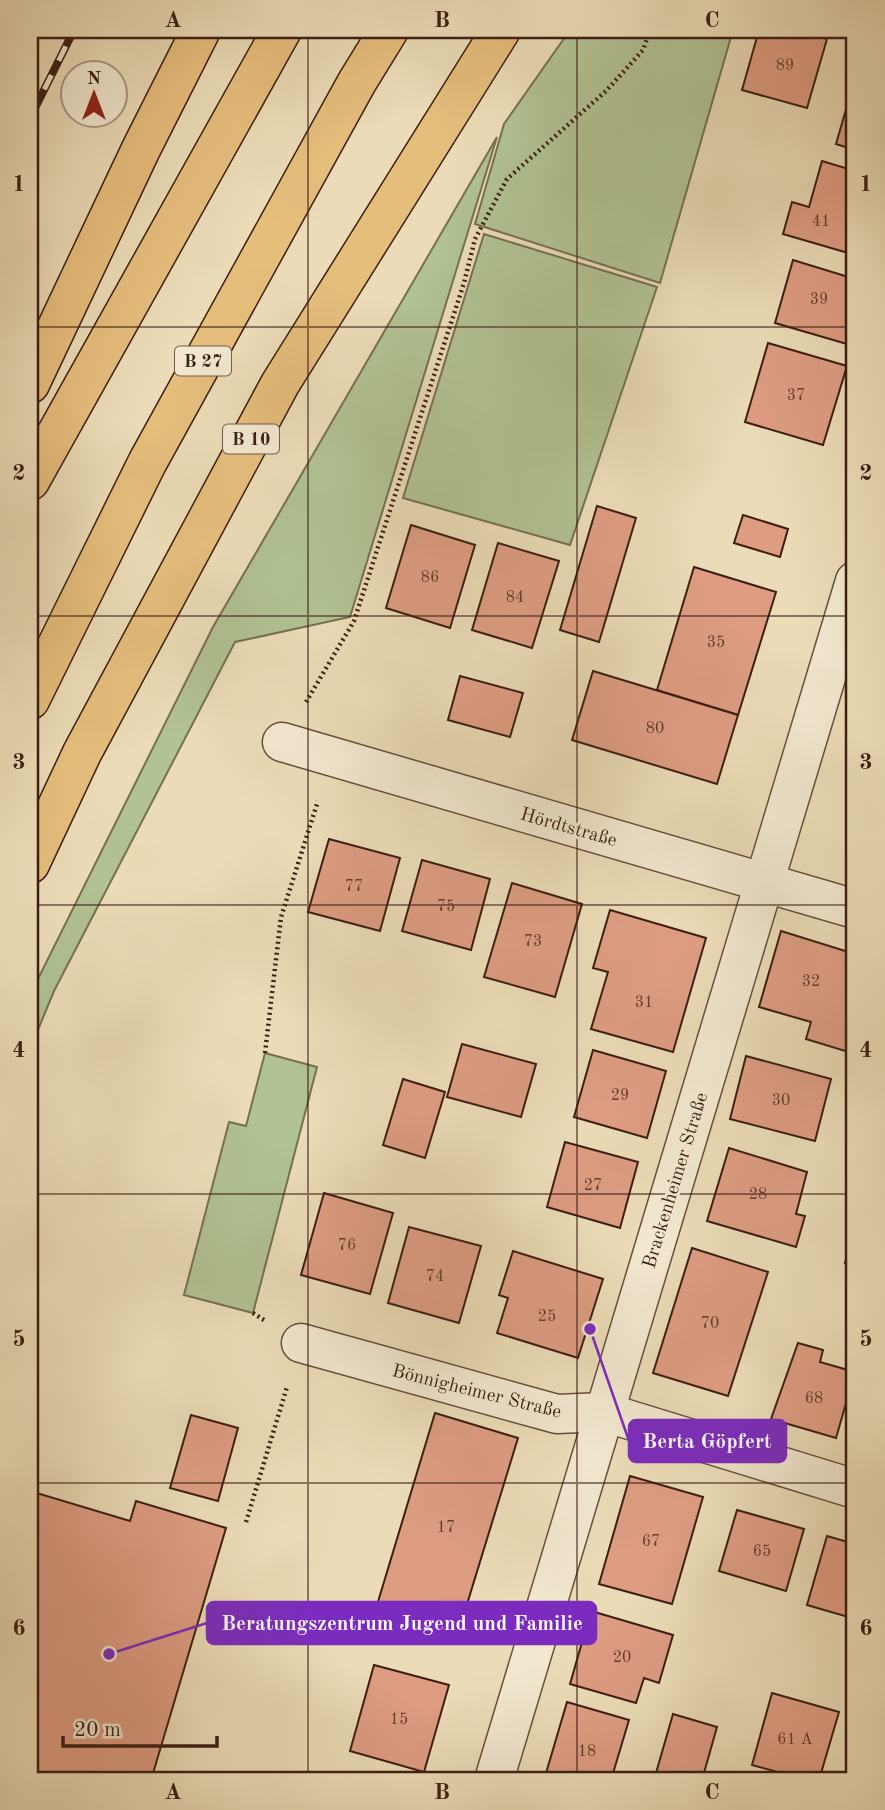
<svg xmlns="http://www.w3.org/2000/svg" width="885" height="1810" viewBox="0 0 885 1810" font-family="'Old Standard TT',serif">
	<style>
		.green { fill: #b1c293; stroke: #767052; stroke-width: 2 }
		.building { fill: #de9d83; stroke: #3c1e12; stroke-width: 2 }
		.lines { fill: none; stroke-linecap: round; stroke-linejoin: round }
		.street-casing { stroke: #684e3b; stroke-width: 41 }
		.highway-casing { stroke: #3c1e12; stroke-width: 41 }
		.path { stroke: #3c1e12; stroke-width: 4.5; stroke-dasharray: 2 3.5; stroke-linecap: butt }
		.street { stroke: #f2e8d0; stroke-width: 38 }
		.highway { stroke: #e6be7c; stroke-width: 38 }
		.rail-casing { stroke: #3c1e12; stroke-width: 8 }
		.rail { stroke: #f2e8d0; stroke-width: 5; stroke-dasharray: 16; stroke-linecap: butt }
		.grid { fill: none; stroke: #3c1e12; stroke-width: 2; stroke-opacity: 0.55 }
		.labels { text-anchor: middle; stroke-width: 6; stroke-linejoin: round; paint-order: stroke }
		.number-label { font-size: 16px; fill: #643e2e }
		.shield { fill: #f2e8d0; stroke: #735b4b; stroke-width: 2 }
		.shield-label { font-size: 18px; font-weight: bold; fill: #3c1e12 }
		.street-label { font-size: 19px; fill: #3c1e12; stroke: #f2e8d0 }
		.leader { fill: none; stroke: #7b2cbf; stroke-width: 2.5 }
		.callout-dot { fill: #7b2cbf; stroke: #f2e8d0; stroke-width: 2.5 }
		.callout { fill: #7b2cbf; stroke: #7b2cbf; stroke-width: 2.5 }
		.callout-label { font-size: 21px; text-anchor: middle; font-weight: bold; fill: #fff }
		.neatline { fill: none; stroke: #3c1e12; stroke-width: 2.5 }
		.grid-label { font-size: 23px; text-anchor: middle; font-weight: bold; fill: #3c1e12 }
	</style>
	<rect width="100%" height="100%" fill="#ebdcb7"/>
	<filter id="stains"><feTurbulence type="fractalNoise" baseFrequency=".00286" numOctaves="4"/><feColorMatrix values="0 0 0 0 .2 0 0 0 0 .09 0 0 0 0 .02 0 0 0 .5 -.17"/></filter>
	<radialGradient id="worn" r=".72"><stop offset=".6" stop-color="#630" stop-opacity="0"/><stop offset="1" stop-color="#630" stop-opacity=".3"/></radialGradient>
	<g class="green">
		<path d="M570 30H733L660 283 475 224 504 124Z"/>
		<path d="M497 137 350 617 235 642 54 991 30 1049V995L213 627Z"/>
		<path d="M484 234 657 287 570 545 403 498Z"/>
		<path d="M265 1053 317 1067 253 1313 184 1295 229 1122 246 1126Z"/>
	</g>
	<g class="building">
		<path d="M759 30H795L827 39 807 108 742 90Z"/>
		<path d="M855 78V150L836 144Z"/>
		<path d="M822 161 855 171V255L783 234 792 202 809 207Z"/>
		<path d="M793 260 855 279V317L847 344 775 323Z"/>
		<path d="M768 343 847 366 823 445 745 422Z"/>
		<path d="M597 506 636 518 599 642 560 630Z"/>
		<path d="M743 515 788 529 780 557 734 543Z"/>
		<path d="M411 525 475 545 450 628 386 608Z"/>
		<path d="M498 543 559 561 532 648 472 630Z"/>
		<path d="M694 567 776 592 738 715 657 690Z"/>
		<path d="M593 671 738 715 717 784 572 740Z"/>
		<path d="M460 676 523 693 510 737 448 720Z"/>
		<path d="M329 839 400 858 380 931 308 912Z"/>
		<path d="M422 860 490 879 471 950 402 931Z"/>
		<path d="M512 883 582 904 555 997 484 977Z"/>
		<path d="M610 910 706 938 673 1052 591 1029 608 972 593 968Z"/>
		<path d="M781 931 855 954V1054L806 1039 811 1022 759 1007Z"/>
		<path d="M462 1044 536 1064 521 1117 447 1097Z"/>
		<path d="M593 1050 666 1071 647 1138 574 1117Z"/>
		<path d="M746 1056 831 1079 815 1141 730 1119Z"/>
		<path d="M403 1079 445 1092 425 1158 383 1145Z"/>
		<path d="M565 1142 638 1162 620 1228 547 1207Z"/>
		<path d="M729 1148 807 1172 796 1214 805 1216 796 1247 707 1221Z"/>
		<path d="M324 1193 393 1213 370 1294 301 1275Z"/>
		<path d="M409 1227 481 1246 459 1323 388 1303Z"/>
		<path d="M855 1227V1265L845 1263Z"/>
		<path d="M692 1248 768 1272 728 1396 653 1373Z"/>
		<path d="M513 1251 603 1279 578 1358 497 1333 508 1298 499 1295Z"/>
		<path d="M798 1343 823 1350 820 1362 855 1372 836 1438 771 1419Z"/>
		<path d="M435 1413 518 1438 456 1640 374 1615Z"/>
		<path d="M191 1415 238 1428 218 1501 170 1488Z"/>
		<path d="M630 1476 703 1497 672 1604 599 1584Z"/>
		<path d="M30 1491 130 1521 136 1501 226 1528 151 1780H30Z"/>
		<path d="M737 1510 804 1529 786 1591 719 1571Z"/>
		<path d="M827 1536 855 1544V1619L807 1605Z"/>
		<path d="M591 1611 673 1635 659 1683 644 1678 636 1703 570 1684Z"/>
		<path d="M374 1665 449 1685 424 1772 350 1751Z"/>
		<path d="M772 1693 839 1712 819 1780H808L752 1765Z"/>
		<path d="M567 1702 629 1720 611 1780H544Z"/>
		<path d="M673 1714 717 1727 702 1780H654Z"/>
	</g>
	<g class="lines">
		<defs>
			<g id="street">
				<path d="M282 742 855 909"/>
				<path d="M301 1343 557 1414 604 1412 855 1489"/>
				<path d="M494 1780 855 581"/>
			</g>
			<g id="highway">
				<path d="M30 384 141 149 201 30"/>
				<path d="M30 481 282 30"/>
				<path d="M30 700 147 463 357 82 389 30"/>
				<path d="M30 864 82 753 280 384 501 30"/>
			</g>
		</defs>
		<use href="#street" class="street-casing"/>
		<use href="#highway" class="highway-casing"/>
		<g class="path">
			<path d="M306 702 354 621 464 283 475 239 507 179 606 91 643 50 650 30"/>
			<path d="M265 1053 281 917 318 801"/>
			<path d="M253 1313 264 1320"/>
			<path d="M246 1522 287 1387"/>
		</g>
		<use href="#street" class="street"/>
		<use href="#highway" class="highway"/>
		<defs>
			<path id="rail" d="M30 118 74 30"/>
		</defs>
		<use href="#rail" class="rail-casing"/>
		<use href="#rail" class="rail"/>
	</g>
	<path class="grid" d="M308 30V1780M577 30V1780M30 327H855M30 616H855M30 905H855M30 1194H855M30 1483H855"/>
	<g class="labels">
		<g class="number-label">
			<text x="785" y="70">89</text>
			<text x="821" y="226">41</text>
			<text x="819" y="304">39</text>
			<text x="796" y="400">37</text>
			<text x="430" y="582">86</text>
			<text x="515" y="602">84</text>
			<text x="716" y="647">35</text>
			<text x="655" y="733">80</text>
			<text x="354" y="891">77</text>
			<text x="446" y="911">75</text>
			<text x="533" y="946">73</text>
			<text x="811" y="986">32</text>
			<text x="644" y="1007">31</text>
			<text x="620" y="1100">29</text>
			<text x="781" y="1105">30</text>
			<text x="593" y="1190">27</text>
			<text x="758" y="1199">28</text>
			<text x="347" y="1250">76</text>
			<text x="435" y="1281">74</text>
			<text x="547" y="1321">25</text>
			<text x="710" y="1328">70</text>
			<text x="814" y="1403">68</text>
			<text x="446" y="1532">17</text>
			<text x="651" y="1546">67</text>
			<text x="762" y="1556">65</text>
			<text x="622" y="1662">20</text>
			<text x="399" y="1724">15</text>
			<text x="795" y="1744">61 A</text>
			<text x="587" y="1756">18</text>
		</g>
		<g class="shield">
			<rect x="175" y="346.5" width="56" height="29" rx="5"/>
			<rect x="223" y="424.5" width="56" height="29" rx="5"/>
		</g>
		<g class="shield-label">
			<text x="203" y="367">B 27</text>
			<text x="251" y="445">B 10</text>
		</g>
		<g class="street-label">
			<text transform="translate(569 826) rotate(16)" y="7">Hördtstraße</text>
			<text transform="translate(674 1180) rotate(-73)" y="7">Brackenheimer Straße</text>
			<text transform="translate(477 1390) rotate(14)" y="7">Bönnigheimer Straße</text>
		</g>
	</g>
	<path class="leader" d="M590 1329L629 1441M109 1654L207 1623"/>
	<g class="callout-dot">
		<circle cx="590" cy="1329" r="7"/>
		<circle cx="109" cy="1654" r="7"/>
	</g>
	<g class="callout">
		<rect x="629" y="1420" width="157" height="42" rx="7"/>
		<rect x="207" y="1602" width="389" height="42" rx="7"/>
	</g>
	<g class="callout-label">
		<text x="707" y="1448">Berta Göpfert</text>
		<text x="402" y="1630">Beratungszentrum Jugend und Familie</text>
	</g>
	<rect width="885" height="1810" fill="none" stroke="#ebdcb7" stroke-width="77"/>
	<g transform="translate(94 94)"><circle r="33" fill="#f2e8d0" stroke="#a99784" stroke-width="2"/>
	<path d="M0-5L12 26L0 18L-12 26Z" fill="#8f2418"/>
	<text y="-10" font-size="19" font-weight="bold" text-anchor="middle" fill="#3c1e12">N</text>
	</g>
	<path d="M63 1736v10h154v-10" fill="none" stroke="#3c1e12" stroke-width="3.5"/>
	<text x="74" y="1736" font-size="21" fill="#3c1e12" stroke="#f2e8d0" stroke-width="5" paint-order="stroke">20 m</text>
	<rect x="38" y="38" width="808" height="1734" class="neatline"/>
	<g class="grid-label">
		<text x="173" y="27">A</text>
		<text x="442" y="27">B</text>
		<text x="712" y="27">C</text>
		<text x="19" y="191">1</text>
		<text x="866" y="191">1</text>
		<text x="19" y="480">2</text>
		<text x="866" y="480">2</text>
		<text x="19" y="769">3</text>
		<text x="866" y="769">3</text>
		<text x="19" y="1057">4</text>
		<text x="866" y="1057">4</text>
		<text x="19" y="1346">5</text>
		<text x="866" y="1346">5</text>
		<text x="19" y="1635">6</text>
		<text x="866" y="1635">6</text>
		<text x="173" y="1799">A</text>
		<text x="442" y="1799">B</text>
		<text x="712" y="1799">C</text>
	</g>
	<rect width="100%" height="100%" filter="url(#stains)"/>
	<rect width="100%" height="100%" fill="url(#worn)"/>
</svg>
